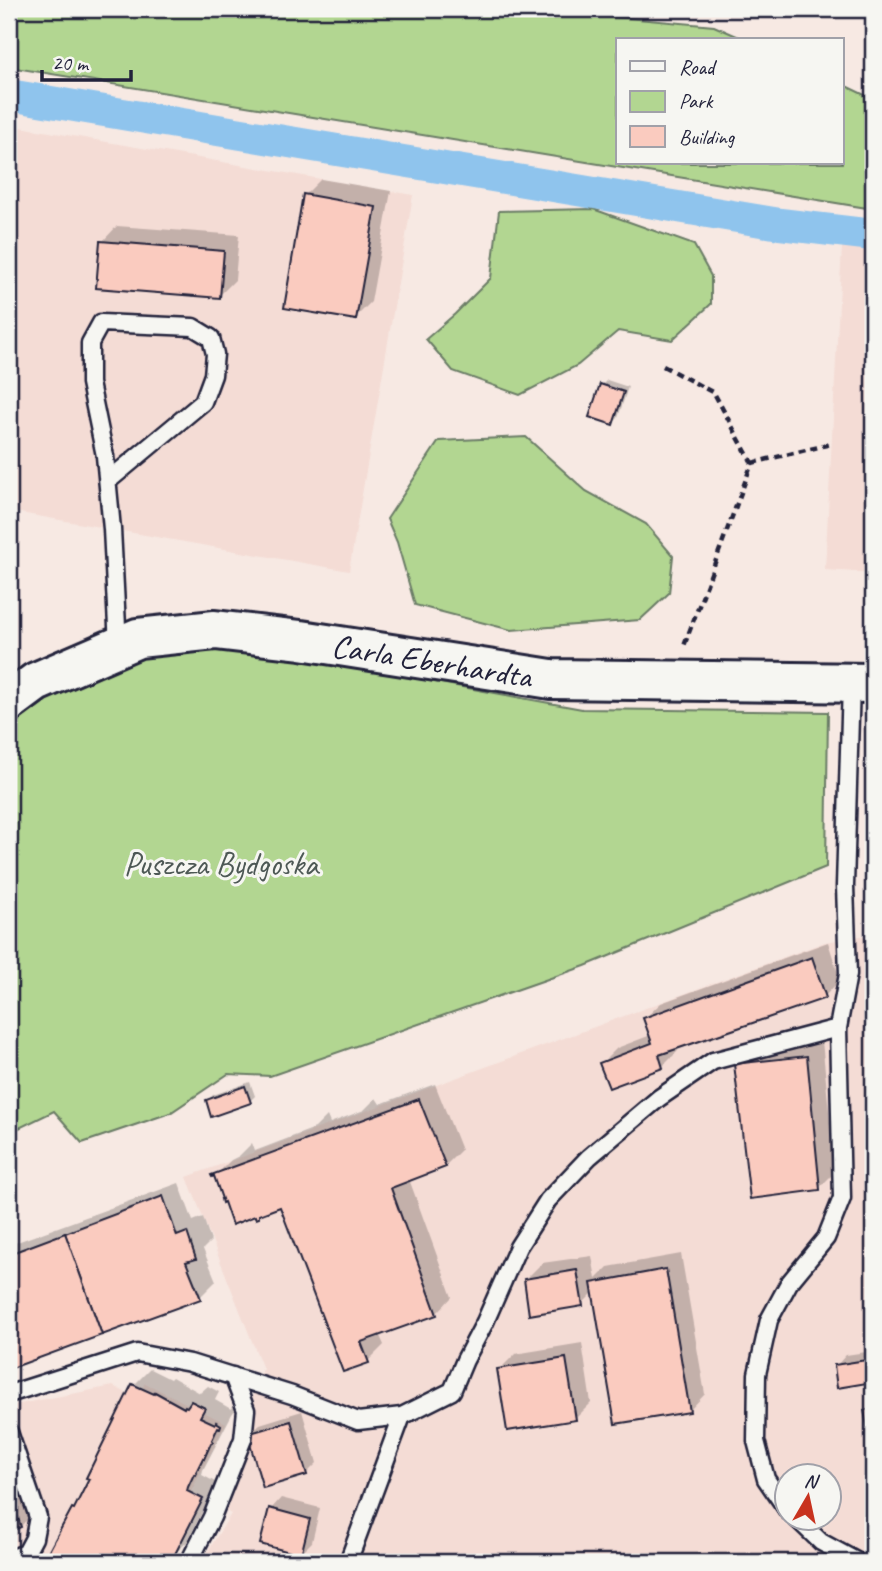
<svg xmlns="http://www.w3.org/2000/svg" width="882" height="1571" viewBox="0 0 882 1571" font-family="Caveat,sans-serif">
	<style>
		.built { fill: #f4dcd5; fill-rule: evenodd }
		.green { fill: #b2d691; stroke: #6a7c66; stroke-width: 2 }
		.shadow { fill: #0003 }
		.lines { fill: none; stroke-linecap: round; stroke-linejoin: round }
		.canal { stroke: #8fc4ed; stroke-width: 32 }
		.building { fill: #facbbf; stroke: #22223b; stroke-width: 2 }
		.service-casing { stroke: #22223b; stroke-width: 21 }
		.tertiary-casing { stroke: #22223b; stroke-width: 44 }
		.path { stroke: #22223b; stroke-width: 4.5; stroke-dasharray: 7 5; stroke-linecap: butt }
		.service { stroke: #f6f6f2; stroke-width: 16 }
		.tertiary { stroke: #f6f6f2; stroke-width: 38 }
		.labels { text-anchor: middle; stroke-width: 6; stroke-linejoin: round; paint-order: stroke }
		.street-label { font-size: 33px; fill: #22223b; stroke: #f6f6f2 }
		.park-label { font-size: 33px; fill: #4d5855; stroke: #f6f6f2 }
	</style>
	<rect width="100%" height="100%" fill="#f7e9e3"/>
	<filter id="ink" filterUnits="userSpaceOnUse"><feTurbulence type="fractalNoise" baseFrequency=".0143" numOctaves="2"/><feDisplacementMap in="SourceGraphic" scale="14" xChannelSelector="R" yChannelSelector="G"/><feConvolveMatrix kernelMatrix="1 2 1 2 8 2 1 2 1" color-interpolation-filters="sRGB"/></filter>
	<g filter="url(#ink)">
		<g class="built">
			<path d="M9 125 413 195 349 571 9 511Z"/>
			<path d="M842 246 873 249V573L825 570Z"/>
			<path d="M873 934V1562H201L231 1514 211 1502 263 1369 187 1177 825 942ZM788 1476H830V1518H788Z"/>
			<path d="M145 1383 226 1423 155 1562H9V1406L113 1386 137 1398Z"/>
		</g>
		<g class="green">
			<path d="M9 9H528L714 26 746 40H618V163H842V84L873 99V209L9 67Z"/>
			<path d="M593 209 694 245 711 276V304L672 340 618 331 578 365 520 395 453 371 426 339 455 314 491 278 499 211Z"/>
			<path d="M526 437 586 491 646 524 673 556 669 593 640 620 511 630 415 605 397 542 387 519 439 441Z"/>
			<path d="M202 644 348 666 582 709 828 712 826 867 585 966 270 1076 228 1074 170 1113 82 1143 54 1111 9 1133V714L57 673Z"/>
		</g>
		<g class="shadow">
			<path d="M321 179 391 191 371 302 355 318 305 195Z"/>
			<path d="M117 226 239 235 235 280 219 296 102 242Z"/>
			<path d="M607 380 628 387 618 418 613 423 602 385Z"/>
			<path d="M828 942 840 980 825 996 677 1047 678 1051 662 1067 601 1064 617 1048 651 1035 645 1018 661 1003Z"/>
			<path d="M822 1041 835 1172 819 1188 736 1064 752 1049Z"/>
			<path d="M250 1082 255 1096 250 1101 208 1100 213 1095Z"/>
			<path d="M435 1084 461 1150 445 1166 409 1179 452 1297 437 1313 379 1334 384 1345 368 1361 344 1370 281 1205 263 1212 258 1216 215 1176 231 1160 239 1156 252 1143 255 1151 315 1128 327 1116 330 1123 364 1110 376 1098 380 1104Z"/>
			<path d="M179 1183 193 1221 203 1217 211 1241 203 1249 216 1281 200 1297 9 1367V1245Z"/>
			<path d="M681 1254 705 1394 690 1410 594 1292 582 1304 526 1279 542 1263 592 1256 596 1279 608 1267Z"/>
			<path d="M582 1343 591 1403 575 1419 499 1370 515 1354Z"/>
			<path d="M873 1351V1381L838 1386 836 1366 846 1355Z"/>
			<path d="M150 1369 170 1379 172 1377 200 1393 208 1386 219 1392 215 1400 231 1409 233 1407 236 1409 232 1414 203 1470 202 1475 217 1483 187 1542 170 1558 167 1562H45L73 1509 78 1504 134 1385Z"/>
			<path d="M302 1411 317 1463 306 1474 249 1434 260 1424Z"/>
			<path d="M9 1434 36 1510 21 1526 9 1530Z"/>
			<path d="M281 1498 320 1508 312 1542 301 1553 271 1509Z"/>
		</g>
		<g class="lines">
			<path class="canal" d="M9 95 780 224 873 235"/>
		</g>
		<g class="building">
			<path d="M303 194 376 207 356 320 284 308Z"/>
			<path d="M100 241 224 251 220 298 96 288Z"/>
			<path d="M600 384 624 392 613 425 589 417Z"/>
			<path d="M812 957 826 998 659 1055 663 1068 609 1088 599 1063 652 1043 643 1018Z"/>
			<path d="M807 1056 820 1190 750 1199 734 1064Z"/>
			<path d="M245 1086 251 1103 211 1117 206 1100Z"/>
			<path d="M419 1099 446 1167 391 1188 437 1315 361 1342 369 1363 343 1372 280 1207 259 1215V1218L256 1219 255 1216 232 1225 224 1202 222 1203 221 1199H222L214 1176 212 1177 211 1175Z"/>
			<path d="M163 1196 177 1236 187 1232 196 1259 186 1262 201 1299 102 1335 65 1233Z"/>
			<path d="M65 1233 102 1335 9 1369V1254Z"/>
			<path d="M666 1269 690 1412 615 1424 591 1283Z"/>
			<path d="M577 1270 583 1306 529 1315 524 1279Z"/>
			<path d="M566 1358 576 1420 507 1431 497 1369Z"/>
			<path d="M873 1359V1382L837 1388 834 1365Z"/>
			<path d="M132 1384 154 1394 155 1392 184 1408 185 1406 187 1407 191 1401 205 1408 200 1417 215 1424 216 1422 221 1425 220 1428 218 1427 212 1440 213 1441 212 1443H211L204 1459 203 1458 196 1472 197 1473 196 1475 194 1474 188 1487 187 1491 203 1499 172 1560 165 1557 162 1562H43L72 1508 74 1509 89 1479 86 1478Z"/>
			<path d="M873 1409V1431L868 1432 864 1410Z"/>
			<path d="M291 1421 307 1475 263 1488 247 1434Z"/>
			<path d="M873 1452V1506L867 1453Z"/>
			<path d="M9 1492 21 1527 9 1532Z"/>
			<path d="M269 1508 310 1519 301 1555 260 1544Z"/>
		</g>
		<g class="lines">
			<defs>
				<g id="service">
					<path d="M108 481 203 402 213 375 215 354 211 338 193 327 101 323 90 343V383L105 456 112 529 118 646"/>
					<path d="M9 1394 137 1353 190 1363 292 1395 358 1421 402 1416 452 1391 465 1360 485 1322 518 1247 548 1200 589 1157 659 1098 713 1061 838 1028 848 974 845 886 851 683"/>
					<path d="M9 1432 38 1517 34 1538 26 1553 9 1559"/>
					<path d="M788 1511 766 1479 756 1441 757 1374 769 1320 789 1283 826 1238 842 1198 838 1028"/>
					<path d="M796 1518 821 1542 858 1562"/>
					<path d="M189 1562 212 1517 243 1439 246 1410 233 1376"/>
					<path d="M348 1562 402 1416"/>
				</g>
				<path id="tertiary" d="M9 702 36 682 138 638 215 630 301 640 551 679 873 683"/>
			</defs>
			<use href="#service" class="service-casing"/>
			<use href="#tertiary" class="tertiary-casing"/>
			<g class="path">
				<path d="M663 366 714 393 752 463 684 646"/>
				<path d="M752 463 831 444"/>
			</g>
			<use href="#service" class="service"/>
			<use href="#tertiary" class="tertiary"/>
		</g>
	</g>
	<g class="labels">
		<g class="street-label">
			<text transform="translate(432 660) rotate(9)" y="12">Carla Eberhardta</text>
		</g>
		<g class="park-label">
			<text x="221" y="875">Puszcza Bydgoska</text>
		</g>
	</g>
	<rect width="882" height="1571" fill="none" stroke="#f6f6f2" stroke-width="35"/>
	<rect x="18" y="18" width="847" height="1536" fill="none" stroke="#22223b" stroke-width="2.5" filter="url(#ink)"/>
	<rect x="616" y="38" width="228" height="126" fill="#f6f6f2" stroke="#a1a1a9" stroke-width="2"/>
	<rect x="630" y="61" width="35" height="10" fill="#f6f6f2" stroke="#a1a1a9" stroke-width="2"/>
	<text x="679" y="74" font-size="21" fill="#22223b">Road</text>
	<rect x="630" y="91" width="35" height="21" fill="#b2d691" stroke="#a1a1a9" stroke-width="2"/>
	<text x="679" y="108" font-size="21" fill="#22223b">Park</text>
	<rect x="630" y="126" width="35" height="21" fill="#facbbf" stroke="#a1a1a9" stroke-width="2"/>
	<text x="679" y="144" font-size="21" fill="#22223b">Building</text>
	<g transform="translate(808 1497) rotate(9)"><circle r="33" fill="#f6f6f2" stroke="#a1a1a9" stroke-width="2"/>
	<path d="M0-5L12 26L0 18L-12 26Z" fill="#c8321e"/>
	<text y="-10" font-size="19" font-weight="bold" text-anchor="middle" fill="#22223b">N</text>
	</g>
	<path d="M42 70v10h89v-10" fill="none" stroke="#22223b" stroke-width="3.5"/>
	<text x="52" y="70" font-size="21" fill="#22223b" stroke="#f6f6f2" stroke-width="5" paint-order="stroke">20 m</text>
</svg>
